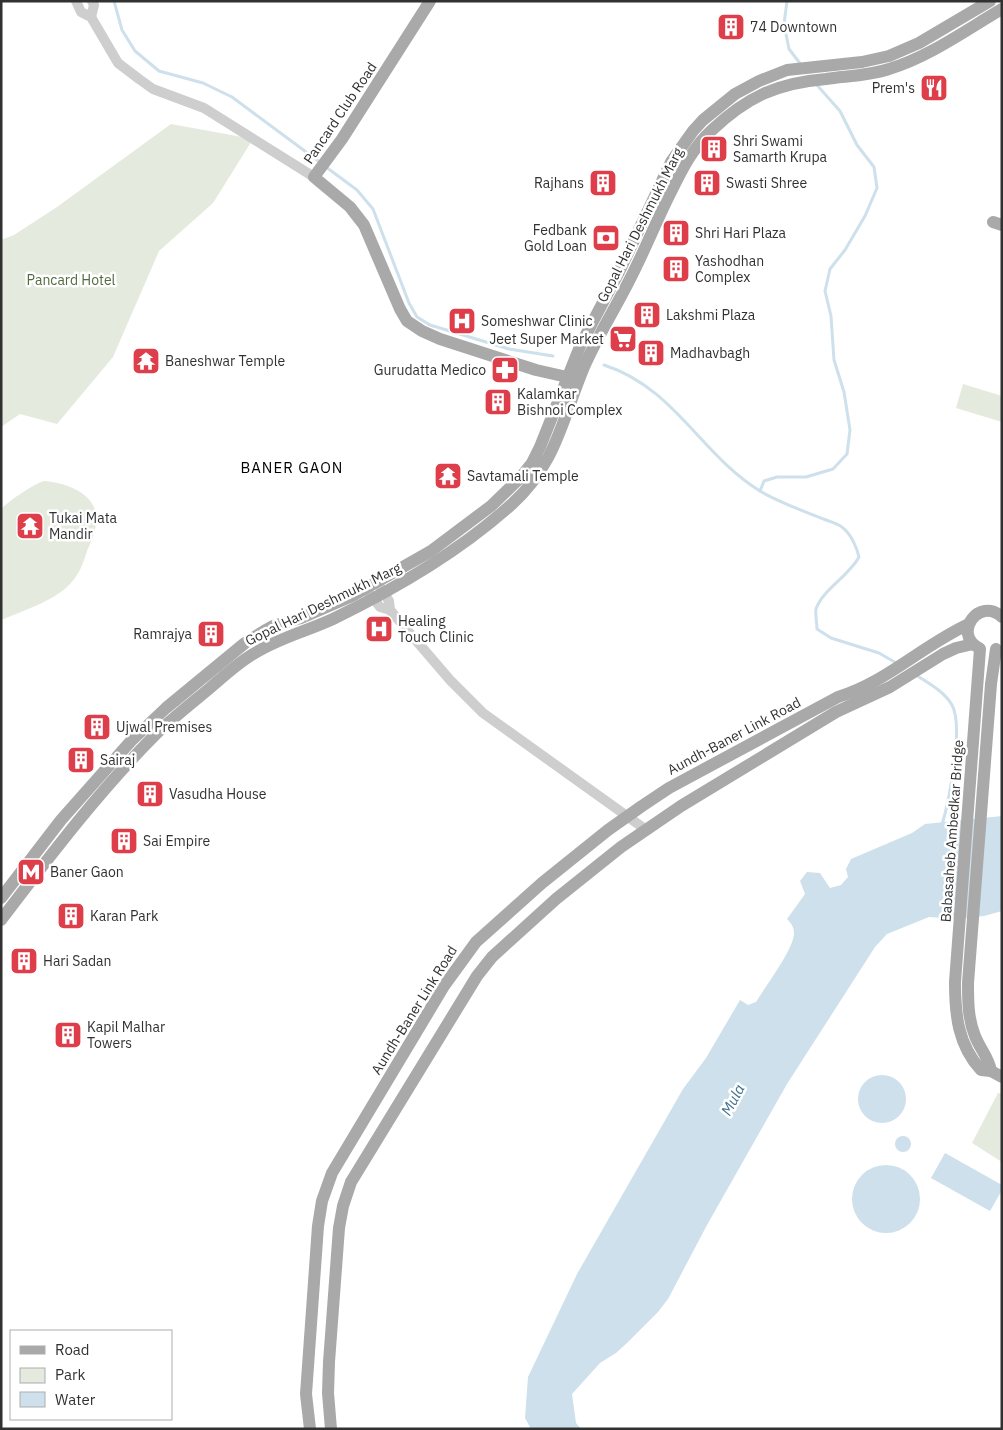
<svg xmlns="http://www.w3.org/2000/svg" width="1003" height="1430" viewBox="0 0 1003 1430" font-family="'IBM Plex Sans',sans-serif">
	<style>
		.green { fill: #e4eadd }
		.water { fill: #cde0eb }
		.lines { fill: none; stroke-linecap: round; stroke-linejoin: round }
		.stream { stroke: #cde0eb; stroke-width: 3 }
		.minor { stroke: #cecece; stroke-width: 10 }
		.major { stroke: #a9a9a9; stroke-width: 12 }
		.labels { text-anchor: middle; stroke-width: 5; stroke-linejoin: round; paint-order: stroke }
		.poi-label { font-size: 14px; fill: #313131; stroke: #fff; text-anchor: start }
		.street-label { font-size: 14px; fill: #313131; stroke: #fff }
		.park-label { font-size: 14px; fill: #546b40; stroke: #fff }
		.neighbourhood-label { font-size: 15px; letter-spacing: 1px; fill: #000; stroke: #fff }
		.water-label { font-size: 15px; font-style: italic; fill: #417290; stroke: #fff }
	</style>
	<rect width="100%" height="100%" fill="#fff"/>
	<g class="green">
		<path d="M171 124 253 139 213 203 159 251 113 357 57 424 20 414 1 427V240L14 235 57 207Z"/>
		<path d="M963 384 1002 396V422L956 408Z"/>
		<path d="M44 481C63 482 93 492 96 514 98 526 92 540 87 551 83 564 79 575 69 585 55 600 21 612 1 620V509C10 500 32 485 44 481Z"/>
		<path d="M998 1093 1002 1094V1162L972 1143Z"/>
	</g>
	<g class="water">
		<path d="M1002 816V911L984 916 957 919 929 917 887 934 875 947 787 1084 707 1225 668 1299 658 1312 628 1342 616 1353 600 1363 572 1394 576 1423 581 1429H531L525 1418 528 1377 577 1274 683 1089 706 1058 740 1000 748 1005 756 1002C765 987 794 949 794 933 794 927 791 923 787 919L805 894 800 881 807 872 820 873 830 888 841 885 848 877 846 869 851 859 912 833 925 824Z"/>
		<circle cx="882" cy="1099" r="24"/>
		<circle cx="903" cy="1144" r="8"/>
		<path d="M945 1153 1002 1185V1190L990 1211 931 1178Z"/>
		<circle cx="886" cy="1199" r="34"/>
	</g>
	<g class="lines">
		<g class="stream">
			<path d="M114 1 122 30 135 51 159 71 203 83 232 97 321 163"/>
			<path d="M787 1 784 24 789 49 802 66"/>
			<path d="M326 167 357 190 373 209 409 303 417 317 430 325 509 349 553 356"/>
			<path d="M604 365C675 388 700 454 760 491 780 503 804 511 826 520 831 522 839 524 843 528 851 534 857 548 859 557 849 576 823 589 816 609 815 614 817 623 817 629L831 638 879 653 898 664"/>
			<path d="M760 491 764 481 777 477H806L833 469 847 454 850 430 844 392 834 360 831 316 825 291 830 269 845 250 865 216 877 188 874 167 857 145 840 111 816 84"/>
			<path d="M916 675C928 683 944 691 952 705 964 727 949 801 942 825"/>
		</g>
		<g class="minor">
			<path d="M76 1 81 12 91 17 118 63 139 79 153 89 204 108 314 177"/>
			<path d="M91 17 94 5 92 1"/>
			<path d="M369 593 380 607 390 610 389 601 380 587"/>
			<path d="M390 610 450 680 483 713 645 829"/>
		</g>
		<g class="major">
			<path d="M430 1 342 139 314 177 350 207 364 225 400 309 407 321 422 331 440 339 536 370 567 377"/>
			<path d="M993 222 1002 225"/>
			<path d="M979 648C952 634 979 596 1002 617"/>
			<path d="M980 649 955 982C955 1015 958 1045 981 1070L991 1071 1002 1077"/>
			<path d="M1 898 61 820 131 741 166 708 217 666 245 643 264 631 273 626 301 618 352 596 431 551 491 506 521 477 532 463 540 447 581 344 619 272 671 162 693 131 703 120 735 94 759 81 787 70 862 62 889 56 919 43 990 1"/>
			<path d="M1 920C50 856 99 791 156 734 173 718 192 703 210 688 224 676 239 662 255 653 279 638 307 631 333 619 397 588 459 552 512 504 556 464 562 420 584 367 597 337 615 309 630 279 643 254 654 227 666 202 679 176 690 150 712 130 747 97 777 83 826 79 847 76 868 76 889 69 929 57 966 30 1002 9"/>
			<path d="M991 1071C989 1058 980 1049 975 1036 968 1019 968 1001 968 983L991 684 996 649"/>
			<path d="M310 1429 306 1394 318 1226 322 1201 332 1173 444 986 476 942 542 883 608 830 642 806 669 788 838 697C887 682 923 645 969 624"/>
			<path d="M331 1429 328 1393 329 1362 339 1228 343 1206 351 1182 477 976 492 957 556 899 621 847 681 806 836 712 890 687 943 654 956 648 973 644"/>
		</g>
	</g>
	<defs>
		<symbol id="building-square" viewBox="-11 -11 22 22"><rect x="-9" y="-9" width="18" height="18" rx="4" fill="#de3d4a" stroke="#fff"/><path d="M-4-6H4V6H1V3H-1V6H-4ZM-2.5-4.3h1.7v1.8h-1.7ZM.8-4.3h1.7v1.8H.8ZM-2.5-1h1.7V.8h-1.7ZM.8-1h1.7V.8H.8Z" fill="#fff"/></symbol>
		<symbol id="restaurant-square" viewBox="-11 -11 22 22"><rect x="-9" y="-9" width="18" height="18" rx="4" fill="#de3d4a" stroke="#fff"/><path d="M-5-6h1v4h1v-4h1v4h1v-4h1v5L-1.5 .5V6h-2V.5L-5-1ZM5-6V6H3V1.5H1.5Q1.5-4 5-6Z" fill="#fff"/></symbol>
		<symbol id="bank-square" viewBox="-11 -11 22 22"><rect x="-9" y="-9" width="18" height="18" rx="4" fill="#de3d4a" stroke="#fff"/><path d="M-6-4H6V4H-6ZM0-2.3a2.3 2.3 0 1 0 0 4.6a2.3 2.3 0 1 0 0-4.6Z" fill="#fff"/></symbol>
		<symbol id="hospital-square" viewBox="-11 -11 22 22"><rect x="-9" y="-9" width="18" height="18" rx="4" fill="#de3d4a" stroke="#fff"/><path d="M-5-5h3v3.5h4V-5h3V5h-3V1.5h-4V5h-3Z" fill="#fff"/></symbol>
		<symbol id="supermarket-square" viewBox="-11 -11 22 22"><rect x="-9" y="-9" width="18" height="18" rx="4" fill="#de3d4a" stroke="#fff"/><path d="M-6-5.5h2.5l.6 2H6L4.5 2H-2.5L-4.4-4H-6ZM-1.5 3.2a1.3 1.3 0 1 0 .1 0ZM3 3.2a1.3 1.3 0 1 0 .1 0Z" fill="#fff"/></symbol>
		<symbol id="temple-square" viewBox="-11 -11 22 22"><rect x="-9" y="-9" width="18" height="18" rx="4" fill="#de3d4a" stroke="#fff"/><path d="M0-6L5-2H3V0L6.5 2.5H4V6H1.5V3h-3V6H-4V2.5H-6.5L-3 0V-2H-5Z" fill="#fff"/></symbol>
		<symbol id="pharmacy-square" viewBox="-11 -11 22 22"><rect x="-9" y="-9" width="18" height="18" rx="4" fill="#de3d4a" stroke="#fff"/><path d="M-2-6h4v4h4v4h-4v4h-4v-4h-4v-4h4Z" fill="#fff"/></symbol>
		<symbol id="metro-square" viewBox="-11 -11 22 22"><rect x="-9" y="-9" width="18" height="18" rx="4" fill="#de3d4a" stroke="#fff"/><path d="M-5.5 5V-5H-3L0 0L3-5H5.5V5H3V-.5L0 4L-3-.5V5Z" fill="#fff"/></symbol>
	</defs>
	<g fill-rule="evenodd">
		<use href="#building-square" x="715" y="11" width="32" height="32"/>
		<use href="#restaurant-square" x="918" y="72" width="32" height="32"/>
		<use href="#building-square" x="698" y="133" width="32" height="32"/>
		<use href="#building-square" x="587" y="167" width="32" height="32"/>
		<use href="#building-square" x="691" y="167" width="32" height="32"/>
		<use href="#building-square" x="660" y="217" width="32" height="32"/>
		<use href="#bank-square" x="590" y="222" width="32" height="32"/>
		<use href="#building-square" x="660" y="253" width="32" height="32"/>
		<use href="#building-square" x="631" y="299" width="32" height="32"/>
		<use href="#hospital-square" x="446" y="305" width="32" height="32"/>
		<use href="#supermarket-square" x="607" y="323" width="32" height="32"/>
		<use href="#building-square" x="635" y="337" width="32" height="32"/>
		<use href="#temple-square" x="130" y="345" width="32" height="32"/>
		<use href="#pharmacy-square" x="489" y="354" width="32" height="32"/>
		<use href="#building-square" x="482" y="386" width="32" height="32"/>
		<use href="#temple-square" x="432" y="460" width="32" height="32"/>
		<use href="#temple-square" x="14" y="510" width="32" height="32"/>
		<use href="#hospital-square" x="363" y="613" width="32" height="32"/>
		<use href="#building-square" x="195" y="618" width="32" height="32"/>
		<use href="#building-square" x="81" y="711" width="32" height="32"/>
		<use href="#building-square" x="65" y="744" width="32" height="32"/>
		<use href="#building-square" x="134" y="778" width="32" height="32"/>
		<use href="#building-square" x="108" y="825" width="32" height="32"/>
		<use href="#metro-square" x="15" y="856" width="32" height="32"/>
		<use href="#building-square" x="55" y="900" width="32" height="32"/>
		<use href="#building-square" x="8" y="945" width="32" height="32"/>
		<use href="#building-square" x="52" y="1019" width="32" height="32"/>
	</g>
	<g class="labels">
		<g class="poi-label">
			<text x="750" y="32">74 Downtown</text>
			<text x="915" y="93" text-anchor="end">Prem's</text>
			<text x="733" y="146">Shri Swami<tspan x="733" dy="16">Samarth Krupa</tspan></text>
			<text x="584" y="188" text-anchor="end">Rajhans</text>
			<text x="726" y="188">Swasti Shree</text>
			<text x="587" y="235" text-anchor="end">Fedbank<tspan x="587" dy="16">Gold Loan</tspan></text>
			<text x="695" y="238">Shri Hari Plaza</text>
			<text x="695" y="266">Yashodhan<tspan x="695" dy="16">Complex</tspan></text>
			<text x="666" y="320">Lakshmi Plaza</text>
			<text x="481" y="326">Someshwar Clinic</text>
			<text x="604" y="344" text-anchor="end">Jeet Super Market</text>
			<text x="670" y="358">Madhavbagh</text>
			<text x="165" y="366">Baneshwar Temple</text>
			<text x="486" y="375" text-anchor="end">Gurudatta Medico</text>
			<text x="517" y="399">Kalamkar<tspan x="517" dy="16">Bishnoi Complex</tspan></text>
			<text x="467" y="481">Savtamali Temple</text>
			<text x="49" y="523">Tukai Mata<tspan x="49" dy="16">Mandir</tspan></text>
			<text x="398" y="626">Healing<tspan x="398" dy="16">Touch Clinic</tspan></text>
			<text x="192" y="639" text-anchor="end">Ramrajya</text>
			<text x="116" y="732">Ujwal Premises</text>
			<text x="100" y="765">Sairaj</text>
			<text x="169" y="799">Vasudha House</text>
			<text x="143" y="846">Sai Empire</text>
			<text x="50" y="877">Baner Gaon</text>
			<text x="90" y="921">Karan Park</text>
			<text x="43" y="966">Hari Sadan</text>
			<text x="87" y="1032">Kapil Malhar<tspan x="87" dy="16">Towers</tspan></text>
		</g>
		<g class="street-label">
			<text transform="translate(340 113) rotate(-56)" y="5">Pancard Club Road</text>
			<text transform="translate(640 225) rotate(-63)" y="5">Gopal Hari Deshmukh Marg</text>
			<text transform="translate(323 604) rotate(-26)" y="5">Gopal Hari Deshmukh Marg</text>
			<text transform="translate(734 736) rotate(-28)" y="5">Aundh-Baner Link Road</text>
			<text transform="translate(952 831) rotate(-86)" y="5">Babasaheb Ambedkar Bridge</text>
			<text transform="translate(414 1010) rotate(-58)" y="5">Aundh-Baner Link Road</text>
		</g>
		<g class="park-label">
			<text x="71" y="285">Pancard Hotel</text>
		</g>
		<g class="neighbourhood-label">
			<text x="292" y="473">BANER GAON</text>
		</g>
		<g class="water-label">
			<text transform="translate(733 1100) rotate(-62)" y="5">Mula</text>
		</g>
	</g>
	<rect width="1003" height="1430" fill="none" stroke="#313131" stroke-width="5"/>
	<rect x="10" y="1330" width="162" height="90" fill="#ffffff" stroke="#adadad"/>
	<rect x="20" y="1346" width="25" height="8" fill="#a9a9a9" stroke="#adadad"/>
	<text x="55" y="1355" font-size="15" fill="#313131">Road</text>
	<rect x="20" y="1368" width="25" height="15" fill="#e4eadd" stroke="#adadad"/>
	<text x="55" y="1380" font-size="15" fill="#313131">Park</text>
	<rect x="20" y="1392" width="25" height="15" fill="#cde0eb" stroke="#adadad"/>
	<text x="55" y="1405" font-size="15" fill="#313131">Water</text>
</svg>
